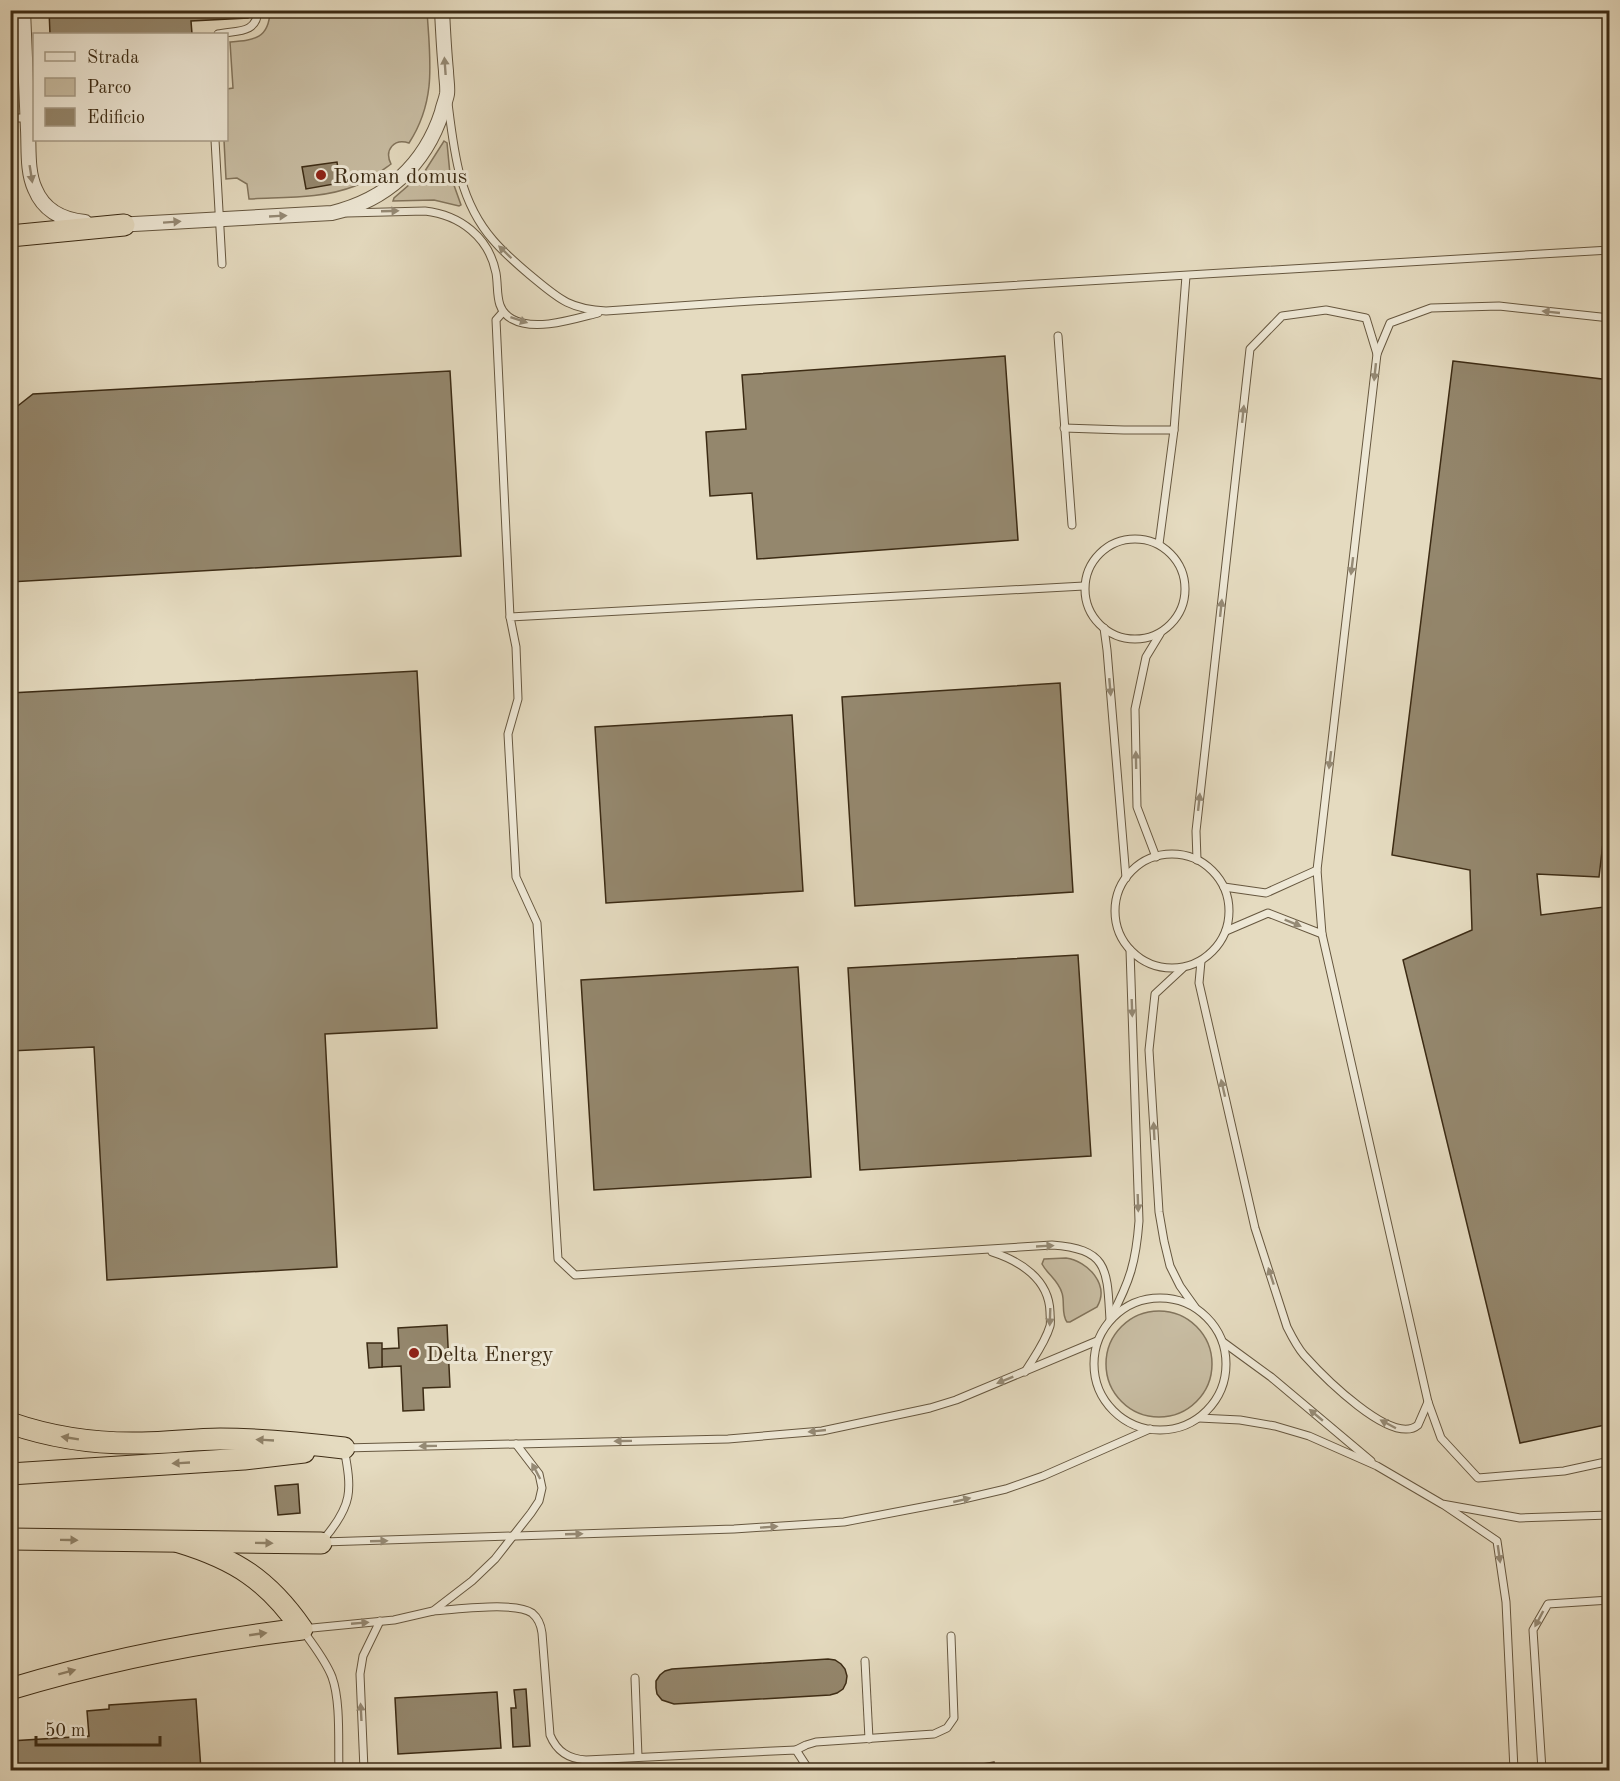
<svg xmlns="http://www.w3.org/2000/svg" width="1620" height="1781" viewBox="0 0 1620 1781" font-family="'Old Standard TT',serif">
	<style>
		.green { fill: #c8bda3; stroke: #82745c; stroke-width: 1.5 }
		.building { fill: #94876d; stroke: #3c2b14; stroke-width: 1.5 }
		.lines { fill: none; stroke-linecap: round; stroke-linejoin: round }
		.service-casing { stroke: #66573f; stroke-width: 9 }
		.minor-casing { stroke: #66573f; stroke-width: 16 }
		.trunk-casing { stroke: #3c2b14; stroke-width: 23 }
		.service { stroke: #eee8d6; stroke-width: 7 }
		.minor { stroke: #eee8d6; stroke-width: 14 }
		.trunk { stroke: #e5dbc0; stroke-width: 21 }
		.oneway { fill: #958a75 }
		.oneway2 { fill: #90836a }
		.poi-dot { fill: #8f2418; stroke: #eee8d6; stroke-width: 2 }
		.labels { text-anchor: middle; stroke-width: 6; stroke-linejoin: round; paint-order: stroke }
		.poi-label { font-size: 22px; fill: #3c2b14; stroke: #eee8d6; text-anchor: start }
	</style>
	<rect width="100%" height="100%" fill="#e5dbc0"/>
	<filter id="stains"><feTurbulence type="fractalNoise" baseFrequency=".00333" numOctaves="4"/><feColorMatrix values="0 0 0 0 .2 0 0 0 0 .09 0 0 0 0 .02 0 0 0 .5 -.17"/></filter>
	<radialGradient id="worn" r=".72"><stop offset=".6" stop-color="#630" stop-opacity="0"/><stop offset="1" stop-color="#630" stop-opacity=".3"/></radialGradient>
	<g class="green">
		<path d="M270 11H427C430 59 437 100 409 143 394 138 384 150 391 164 380 172 369 181 355 186 322 199 284 197 249 199L247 184 237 178 226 179 224 140H226L227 89 233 88 230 42C254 40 269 39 270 11Z"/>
		<path d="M444 141 447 143 450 174 461 205 459 206 434 200 393 201 394 198 425 171Z"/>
		<path d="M1066 1258C1088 1261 1110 1285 1097 1307L1070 1322H1067C1061 1314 1065 1302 1062 1293 1058 1280 1048 1275 1042 1264L1044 1259Z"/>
		<circle cx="1159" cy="1364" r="53"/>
	</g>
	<g class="building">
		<path d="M49 10H248V18L191 21 192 34H50Z"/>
		<path d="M337 162 340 183 306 189 302 167Z"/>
		<path d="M1005 356 1018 540 757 559 752 493 710 496 706 432 746 429 742 375Z"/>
		<path d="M1453 361 1610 380V783L1599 877 1537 874 1541 915 1604 907 1610 932V1424L1520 1443 1403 960 1472 930 1470 870 1392 855Z"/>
		<path d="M450 371 461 556 10 582V412L33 394Z"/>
		<path d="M417 671 437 1028 325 1034 337 1267 107 1280 94 1047 10 1051V693Z"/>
		<path d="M1060 683 1073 892 855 906 842 697Z"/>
		<path d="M792 715 803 891 606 903 595 727Z"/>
		<path d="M1078 955 1091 1156 860 1170 848 968Z"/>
		<path d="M798 967 811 1177 594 1190 581 980Z"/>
		<path d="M447 1325 450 1387 423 1388 424 1410 403 1411 401 1366 382 1367 381 1349 399 1348 398 1328Z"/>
		<path d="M367 1343H382V1367L369 1368Z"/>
		<path d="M298 1484 300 1513 278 1515 275 1486Z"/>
		<path d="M828 1659 835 1660 841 1664 845 1669 847 1676 846 1683 843 1689 837 1693 830 1695 674 1704 662 1700 657 1694 656 1688V1681L660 1675 665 1671 672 1669Z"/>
		<path d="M1610 1659V1770H1607V1660Z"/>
		<path d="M526 1689 530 1746 513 1747 511 1708H516L514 1690Z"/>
		<path d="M497 1692 501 1748 398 1754 395 1698Z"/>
		<path d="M196 1699 201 1770H10V1741L89 1736 87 1711 109 1709V1705Z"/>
		<path d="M994 1762 996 1770H946Z"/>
	</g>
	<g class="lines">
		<defs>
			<g id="service">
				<path d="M218 34C235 30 257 35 258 10"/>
				<path d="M448 103C454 152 459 201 493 240 504 253 517 264 530 275 558 298 568 309 606 311L736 302 1610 250"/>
				<path d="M10 118H28"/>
				<path d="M215 140 222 264"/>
				<path d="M347 213 425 211C460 215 489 237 496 273 499 290 494 309 512 319 535 332 574 319 598 313"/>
				<path d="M503 312 496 320 510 617"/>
				<path d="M1610 318 1499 306 1431 308 1390 323 1377 354 1317 870 1322 934 1428 1402 1441 1438 1478 1478 1564 1471 1610 1461"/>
				<path d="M1058 336 1072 525"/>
				<path d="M1064 428 1124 430H1174"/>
				<circle cx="1135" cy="589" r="50"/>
				<path d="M1159 544 1174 430 1186 276"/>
				<path d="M1084 586 510 617 516 647 518 699 508 734 516 877 537 923 558 1259 575 1275 1052 1245C1109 1249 1107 1270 1110 1320"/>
				<path d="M1104 628 1107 650 1126 878"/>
				<circle cx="1172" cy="911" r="57"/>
				<path d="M1156 857 1137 807 1135 709 1146 657 1160 634"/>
				<path d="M1197 860 1196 831 1250 349 1282 316 1326 310 1366 318 1377 354"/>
				<path d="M1224 887 1266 893 1317 870"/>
				<path d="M1226 931 1268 913 1322 934"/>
				<path d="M1201 961 1199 983 1255 1228 1287 1327C1292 1337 1297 1347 1304 1355 1321 1374 1392 1447 1418 1425L1428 1402"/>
				<path d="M1183 968 1155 994 1149 1050 1159 1212 1164 1241 1170 1266 1180 1286 1195 1307"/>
				<path d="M992 1252C1020 1261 1049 1279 1050 1312 1050 1317 1051 1322 1050 1326 1045 1343 1034 1357 1025 1372"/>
				<circle cx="1160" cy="1364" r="66"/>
				<path d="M1111 1317C1130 1281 1136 1262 1139 1221L1130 950"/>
				<path d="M1223 1342 1271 1377 1371 1461"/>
				<path d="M1199 1418 1240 1420 1275 1426 1309 1436 1377 1466 1442 1504 1520 1518 1610 1515"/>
				<path d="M1444 1505 1497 1541 1506 1602 1514 1770"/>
				<path d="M323 1540C353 1505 352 1491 344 1448L728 1439 822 1431 930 1408 956 1400 1097 1341"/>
				<path d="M323 1542 734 1529 844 1522 959 1500 1006 1489 1043 1476 1150 1429"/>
				<path d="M433 1611C455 1610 515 1601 532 1613 538 1618 541 1625 542 1633L550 1735C557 1752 569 1759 586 1760L796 1750 809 1770"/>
				<path d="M865 1661 869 1739"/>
				<path d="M635 1678 638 1757"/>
				<path d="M796 1750 806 1745 816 1742 934 1734 947 1728 954 1718 951 1636"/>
				<path d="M339 1770C338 1743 341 1702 332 1677 325 1659 312 1644 302 1629L394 1620 433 1611 472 1581 495 1559 531 1513 539 1501 542 1488 539 1474 516 1444"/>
				<path d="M364 1770 360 1674 363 1656 380 1621"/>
				<path d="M1542 1770 1533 1630 1548 1604 1610 1600"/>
			</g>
			<g id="minor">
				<path d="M23 10C25 50 26 90 28 130 29 149 27 172 35 189 44 211 63 220 85 222"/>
				<path d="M116 225 332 213C386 200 425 165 442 112 443 106 446 100 447 94 448 87 446 78 446 71 444 51 443 31 442 10"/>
			</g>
			<g id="trunk">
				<path d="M10 236 124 225"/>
				<path d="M10 1423C53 1438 97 1444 142 1443 168 1443 194 1439 220 1439 261 1439 302 1443 344 1448"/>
				<path d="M10 1474 244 1459 304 1452"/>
				<path d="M10 1539 321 1543"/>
				<path d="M10 1689C106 1660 203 1641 302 1629 268 1580 235 1559 179 1542"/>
			</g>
		</defs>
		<use href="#service" class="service-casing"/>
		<use href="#minor" class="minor-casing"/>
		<use href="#trunk" class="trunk-casing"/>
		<use href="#service" class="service"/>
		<use href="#minor" class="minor"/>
		<use href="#trunk" class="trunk"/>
	</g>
	<defs><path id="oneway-solid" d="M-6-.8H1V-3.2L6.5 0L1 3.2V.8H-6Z" transform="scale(1.5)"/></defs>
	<g class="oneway">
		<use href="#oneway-solid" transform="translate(445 66) rotate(-94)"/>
		<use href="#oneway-solid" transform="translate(31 174) rotate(81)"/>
		<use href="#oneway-solid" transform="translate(390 211) rotate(-2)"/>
		<use href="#oneway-solid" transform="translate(278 216) rotate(-3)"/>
		<use href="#oneway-solid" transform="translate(172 222) rotate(-4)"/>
		<use href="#oneway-solid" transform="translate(505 252) rotate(-136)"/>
		<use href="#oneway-solid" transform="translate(1551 312) rotate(-174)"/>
		<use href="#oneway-solid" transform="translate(519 320) rotate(18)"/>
		<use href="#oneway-solid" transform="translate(1375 372) rotate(96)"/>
		<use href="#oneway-solid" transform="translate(1243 414) rotate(-84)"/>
		<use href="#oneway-solid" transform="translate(1352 566) rotate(97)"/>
		<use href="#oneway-solid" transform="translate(1221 608) rotate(-84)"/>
		<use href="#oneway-solid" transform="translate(1110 687) rotate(85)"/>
		<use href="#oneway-solid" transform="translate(1136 760) rotate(-91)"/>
		<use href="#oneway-solid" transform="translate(1330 760) rotate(97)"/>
		<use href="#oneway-solid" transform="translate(1199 802) rotate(-84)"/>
		<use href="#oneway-solid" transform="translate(1293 923) rotate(22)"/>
		<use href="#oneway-solid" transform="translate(1132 1008) rotate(88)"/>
		<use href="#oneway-solid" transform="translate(1223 1088) rotate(-103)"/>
		<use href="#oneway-solid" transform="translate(1154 1131) rotate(-93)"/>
		<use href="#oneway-solid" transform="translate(1138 1203) rotate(88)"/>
		<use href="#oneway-solid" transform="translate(1045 1246) rotate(-3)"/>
		<use href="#oneway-solid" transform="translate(1271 1276) rotate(-108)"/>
		<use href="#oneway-solid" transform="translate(1050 1317) rotate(92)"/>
		<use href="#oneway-solid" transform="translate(1005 1380) rotate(158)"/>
		<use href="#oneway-solid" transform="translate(1316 1415) rotate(-140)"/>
		<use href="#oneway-solid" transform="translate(1388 1424) rotate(-152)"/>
		<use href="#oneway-solid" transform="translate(817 1431) rotate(174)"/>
		<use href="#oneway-solid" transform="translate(623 1441) rotate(179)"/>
		<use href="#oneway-solid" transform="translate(428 1446) rotate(179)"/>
		<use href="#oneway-solid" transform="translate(536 1471) rotate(-118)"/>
		<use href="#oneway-solid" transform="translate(962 1500) rotate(-13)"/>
		<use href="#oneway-solid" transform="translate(769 1527) rotate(-4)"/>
		<use href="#oneway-solid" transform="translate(574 1534) rotate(-2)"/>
		<use href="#oneway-solid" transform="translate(379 1541) rotate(-2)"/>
		<use href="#oneway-solid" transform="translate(1499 1554) rotate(82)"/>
		<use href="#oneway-solid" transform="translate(1539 1619) rotate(118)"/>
		<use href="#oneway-solid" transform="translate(360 1623) rotate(-5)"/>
		<use href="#oneway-solid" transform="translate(361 1712) rotate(-93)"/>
	</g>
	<g class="oneway2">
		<use href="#oneway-solid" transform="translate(70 1438) rotate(-171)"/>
		<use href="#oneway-solid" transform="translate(265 1440) rotate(-177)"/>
		<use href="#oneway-solid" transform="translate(181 1463) rotate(177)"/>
		<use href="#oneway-solid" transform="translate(69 1540) rotate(1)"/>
		<use href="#oneway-solid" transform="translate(264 1543) rotate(1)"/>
		<use href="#oneway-solid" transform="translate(258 1634) rotate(-8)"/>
		<use href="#oneway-solid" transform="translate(67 1672) rotate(-15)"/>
	</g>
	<g class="poi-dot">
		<circle cx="321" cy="175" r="6"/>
		<circle cx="414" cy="1353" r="6"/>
	</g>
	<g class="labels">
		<g class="poi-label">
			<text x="333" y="183">Roman domus</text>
			<text x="426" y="1361">Delta Energy</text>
		</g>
	</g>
	<rect width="1620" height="1781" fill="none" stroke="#e5dbc0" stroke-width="36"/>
	<rect x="12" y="12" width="1596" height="1757" fill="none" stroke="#3c2b14" stroke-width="3"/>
	<rect x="18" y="18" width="1584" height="1745" fill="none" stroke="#3c2b14" stroke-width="1.5"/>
	<rect x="33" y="33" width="195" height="108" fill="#eee8d6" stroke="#a79c88" stroke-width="1.5"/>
	<rect x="45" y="52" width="30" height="9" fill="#eee8d6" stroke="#a79c88" stroke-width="1.5"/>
	<text x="87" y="63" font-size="18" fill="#3c2b14">Strada</text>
	<rect x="45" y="78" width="30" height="18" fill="#c8bda3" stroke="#a79c88" stroke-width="1.5"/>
	<text x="87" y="93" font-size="18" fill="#3c2b14">Parco</text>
	<rect x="45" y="108" width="30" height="18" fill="#94876d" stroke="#a79c88" stroke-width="1.5"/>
	<text x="87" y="123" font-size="18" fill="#3c2b14">Edificio</text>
	<path d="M36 1736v9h124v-9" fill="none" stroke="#3c2b14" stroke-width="3"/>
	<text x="45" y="1736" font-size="18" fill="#3c2b14" stroke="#eee8d6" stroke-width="4.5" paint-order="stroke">50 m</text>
	<rect width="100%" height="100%" filter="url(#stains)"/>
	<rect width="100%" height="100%" fill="url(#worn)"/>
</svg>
